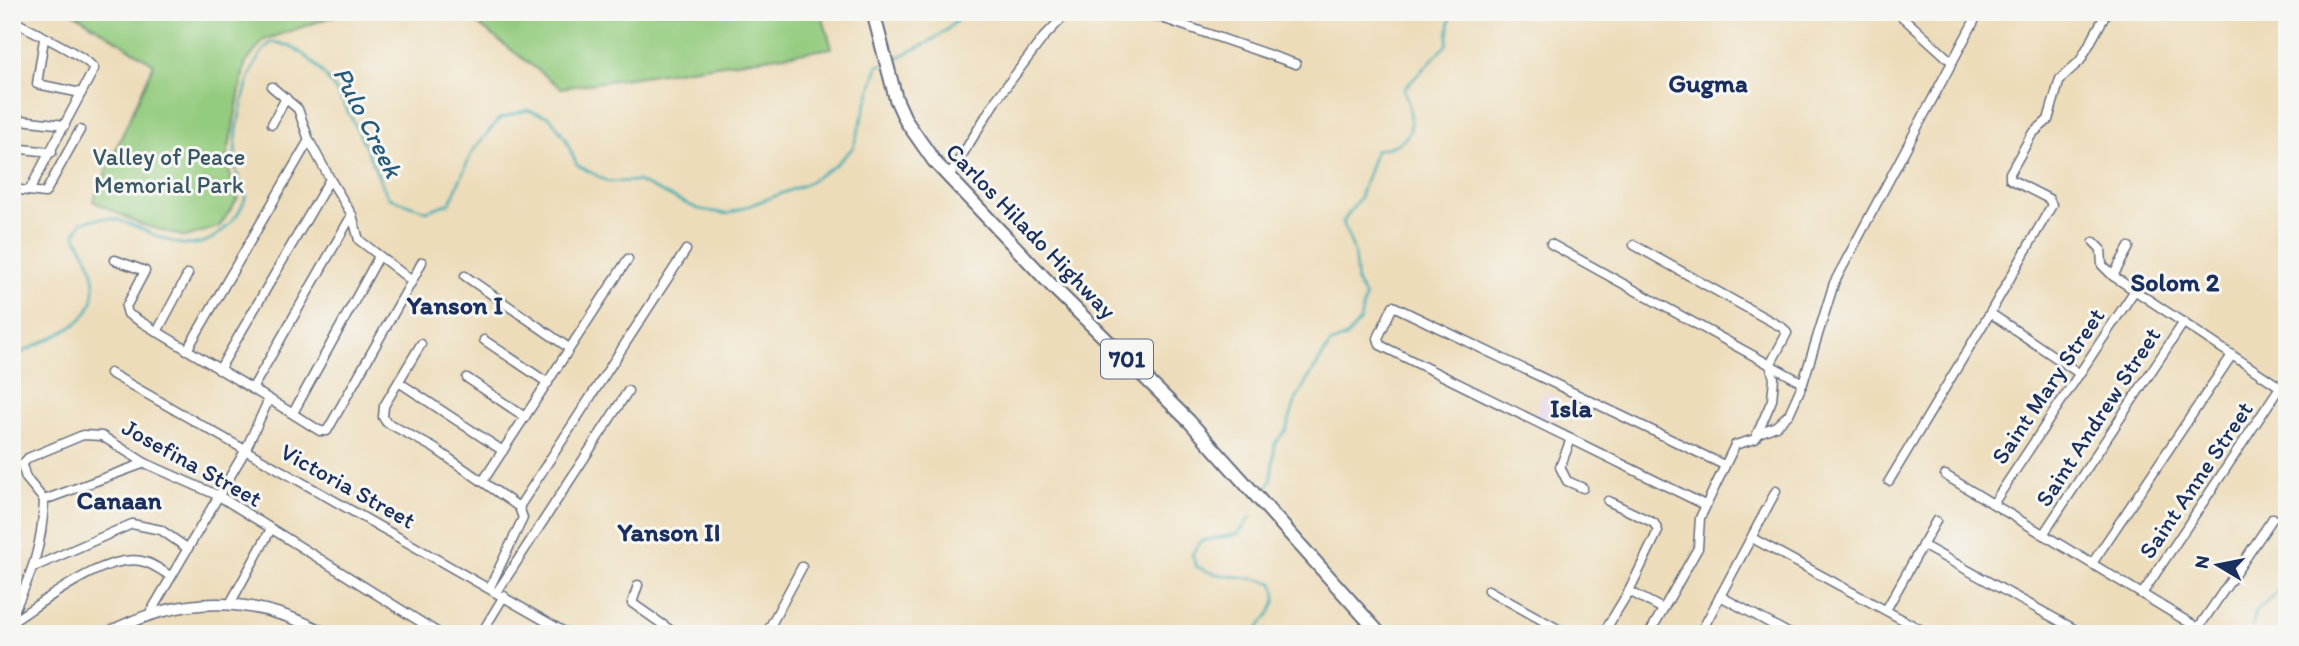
<svg xmlns="http://www.w3.org/2000/svg" width="2299" height="646" viewBox="0 0 2299 646" font-family="Itim,sans-serif">
	<style>
		.built { fill: #e9d2ed }
		.green { fill: #94cc7f; stroke: #587e6e; stroke-width: 2 }
		.lines { fill: none; stroke-linecap: round; stroke-linejoin: round }
		.stream { stroke: #3aacb3; stroke-width: 2.5 }
		.minor-casing { stroke: #646c7e; stroke-width: 11 }
		.tertiary-casing { stroke: #646c7e; stroke-width: 13 }
		.primary-casing { stroke: #646c7e; stroke-width: 16 }
		.minor { stroke: #fff; stroke-width: 8 }
		.tertiary { stroke: #fff; stroke-width: 10 }
		.primary { stroke: #fff; stroke-width: 12 }
		.labels { text-anchor: middle; stroke-width: 6; stroke-linejoin: round; paint-order: stroke }
		.shield { fill: #f6f6f2; stroke: #5d6b8a; stroke-width: 2 }
		.shield-label { font-size: 23px; font-weight: bold; fill: #1b2f5e }
		.park-label { font-size: 24px; fill: #395666; stroke: #f6f6f2 }
		.street-label { font-size: 24px; fill: #1b2f5e; stroke: #f6f6f2 }
		.neighbourhood-label { font-size: 26px; font-weight: bold; fill: #1b2f5e; stroke: #f6f6f2 }
		.water-label { font-size: 26px; font-style: italic; fill: #265b7c; stroke: #f6f6f2 }
	</style>
	<rect width="100%" height="100%" fill="#f6f6f2"/>
	<filter id="ink" filterUnits="userSpaceOnUse"><feTurbulence type="fractalNoise" baseFrequency=".0143" numOctaves="2"/><feDisplacementMap in="SourceGraphic" scale="14" xChannelSelector="R" yChannelSelector="G"/><feConvolveMatrix kernelMatrix="1 2 1 2 8 2 1 2 1" color-interpolation-filters="sRGB"/></filter>
	<filter id="wash" filterUnits="userSpaceOnUse"><feTurbulence type="fractalNoise" baseFrequency=".00686" numOctaves="4" result="noise"/><feDisplacementMap in="SourceGraphic" scale="28" xChannelSelector="R" yChannelSelector="G"/><feGaussianBlur stdDeviation="1.57" result="paint"/><feColorMatrix in="noise" values="0 0 0 0 0 0 0 0 0 0 0 0 0 0 0 0 0 1.4 0 .05"/><feComposite in="paint" operator="in"/></filter>
	<g filter="url(#wash)">
		<rect width="100%" height="100%" fill="#eddcb9"/>
		<path class="built" d="M1544 392 1557 398 1546 423 1533 417Z"/>
		<g class="green">
			<path d="M72 12H346L264 40 245 64 226 163 238 198 219 227 185 237 140 224 93 201 154 64Z"/>
			<path d="M445 12H821L832 48 561 88 466 15Z"/>
		</g>
		<g class="lines">
			<g class="stream">
				<path d="M889 61C917 49 945 37 964 12"/>
				<path d="M12 359C49 332 107 331 92 268 89 257 80 245 75 234L82 222C93 219 103 217 115 219 151 228 187 264 222 231 234 220 241 212 246 196 243 187 236 175 235 165 234 134 246 60 272 42 332 47 364 149 388 197L426 211 450 203 472 152 499 119 527 110 550 117 565 138 577 165 609 182 637 181 698 209 727 214 804 185 834 166 853 148 878 66 883 64"/>
				<path d="M1266 491 1271 481 1275 443 1286 430 1297 397 1330 344 1348 336 1360 320 1365 297 1357 283 1354 252 1343 222 1360 197 1376 150C1418 143 1415 125 1404 89L1447 44 1451 12"/>
				<path d="M1251 517 1238 534 1201 541 1192 554 1196 566C1219 580 1247 574 1273 583 1283 608 1265 614 1255 634"/>
				<path d="M2287 545 2280 550V568L2287 573"/>
				<path d="M2251 634 2255 612 2287 585"/>
			</g>
		</g>
	</g>
	<g filter="url(#ink)">
		<g class="lines">
			<defs>
				<g id="minor">
					<path d="M1142 12 1165 19 1169 12"/>
					<path d="M1897 12 1952 62"/>
					<path d="M1165 19 1296 64"/>
					<path d="M12 20C29 30 89 57 94 69L29 191"/>
					<path d="M44 39 37 84 81 93"/>
					<path d="M12 119 65 125"/>
					<path d="M272 124 286 98"/>
					<path d="M12 148 52 152"/>
					<path d="M948 178 996 100 1043 38 1068 12"/>
					<path d="M12 189 45 193 80 130"/>
					<path d="M2094 242 2101 249 2102 265 2113 276"/>
					<path d="M1551 244 1803 383"/>
					<path d="M1634 245 1783 328 1787 333 1770 365 1774 378 1772 400 1755 439 1735 445 1700 518 1698 548 1649 634"/>
					<path d="M2129 247 2113 276 2280 387 2142 594"/>
					<path d="M115 260 145 271 126 307 128 314 269 399 245 451 150 613"/>
					<path d="M465 276 569 348"/>
					<path d="M412 281 422 262"/>
					<path d="M1990 313 2052 205 2049 199 2010 179V173L2032 134 2048 120 2060 79 2080 61 2107 12"/>
					<path d="M157 332 188 274"/>
					<path d="M484 340 548 383"/>
					<path d="M421 344 384 406 383 417 386 422 434 448 519 507 523 518 490 587"/>
					<path d="M187 350 309 140 298 109 272 87"/>
					<path d="M219 370 330 179 309 140"/>
					<path d="M110 373 568 634"/>
					<path d="M467 378 525 417"/>
					<path d="M400 383 503 451"/>
					<path d="M252 389 352 215"/>
					<path d="M269 399 320 431H327L412 281 359 240 352 215 330 179"/>
					<path d="M293 413 378 258"/>
					<path d="M1757 434 1776 426 1789 414 1803 383 1834 283 1979 12"/>
					<path d="M1571 439 1560 467 1567 481 1583 488"/>
					<path d="M22 465 28 458 83 435 102 436 145 463 219 496 440 634"/>
					<path d="M1945 475 2208 634"/>
					<path d="M483 481 628 259"/>
					<path d="M1889 481 1990 313 2080 374"/>
					<path d="M44 500 145 463"/>
					<path d="M1993 504 2135 290"/>
					<path d="M1705 505 1380 345 1378 338 1393 306 1724 465"/>
					<path d="M519 507 686 250"/>
					<path d="M2044 533 2184 322"/>
					<path d="M1752 538 1929 634"/>
					<path d="M1922 545 2083 634"/>
					<path d="M2093 562 2232 355"/>
					<path d="M36 566 132 524 161 530 187 548"/>
					<path d="M638 585 632 603 676 634"/>
					<path d="M1488 590 1567 634"/>
					<path d="M1629 591 1663 609"/>
					<path d="M497 592 628 391"/>
					<path d="M1720 596 1790 634"/>
					<path d="M231 602 271 529"/>
					<path d="M1886 610 1936 521"/>
					<path d="M12 615C32 573 42 548 44 500L26 478 22 465"/>
					<path d="M12 622C43 602 104 554 141 561 152 563 161 570 170 576"/>
					<path d="M2199 627 2273 518"/>
					<path d="M481 634 504 596"/>
					<path d="M766 634 802 567"/>
					<path d="M1603 634 1629 591 1658 531 1654 523 1608 501"/>
					<path d="M1700 634 1776 491"/>
				</g>
				<path id="tertiary" d="M106 634C180 594 253 594 327 634"/>
				<path id="primary" d="M873 12 896 99 906 121 934 161 1053 287 1189 421 1380 634"/>
			</defs>
			<use href="#minor" class="minor-casing"/>
			<use href="#tertiary" class="tertiary-casing"/>
			<use href="#primary" class="primary-casing"/>
			<use href="#minor" class="minor"/>
			<use href="#tertiary" class="tertiary"/>
			<use href="#primary" class="primary"/>
		</g>
	</g>
	<g class="labels">
		<rect class="shield" x="1101" y="339.5" width="52" height="39" rx="5"/>
		<g class="shield-label">
			<text x="1127" y="367">701</text>
		</g>
		<g class="park-label">
			<text x="169" y="165">Valley of Peace<tspan x="169" dy="28">Memorial Park</tspan></text>
		</g>
		<g class="street-label">
			<text transform="translate(1031 231) rotate(46)" y="8">Carlos Hilado Highway</text>
			<text transform="translate(2048 386) rotate(-56)" y="8">Saint Mary Street</text>
			<text transform="translate(2098 417) rotate(-57)" y="8">Saint Andrew Street</text>
			<text transform="translate(192 463) rotate(29)" y="8">Josefina Street</text>
			<text transform="translate(2196 480) rotate(-56)" y="8">Saint Anne Street</text>
			<text transform="translate(348 486) rotate(29)" y="8">Victoria Street</text>
		</g>
		<g class="neighbourhood-label">
			<text x="1708" y="92">Gugma</text>
			<text x="2175" y="291">Solom 2</text>
			<text x="455" y="314">Yanson I</text>
			<text x="1571" y="417">Isla</text>
			<text x="119" y="509">Canaan</text>
			<text x="669" y="541">Yanson II</text>
		</g>
		<g class="water-label">
			<text transform="translate(368 122) rotate(63)" y="9">Pulo Creek</text>
		</g>
	</g>
	<rect width="2299" height="646" fill="none" stroke="#f6f6f2" stroke-width="42"/>
	<g transform="translate(2218 565) rotate(280)" stroke="#f6f6f2" stroke-width="5" paint-order="stroke">
	<path d="M0-5L12 26L0 18L-12 26Z" fill="#1b2f5e"/>
	<text y="-10" font-size="19" font-weight="bold" text-anchor="middle" fill="#1b2f5e">N</text>
	</g>
</svg>
